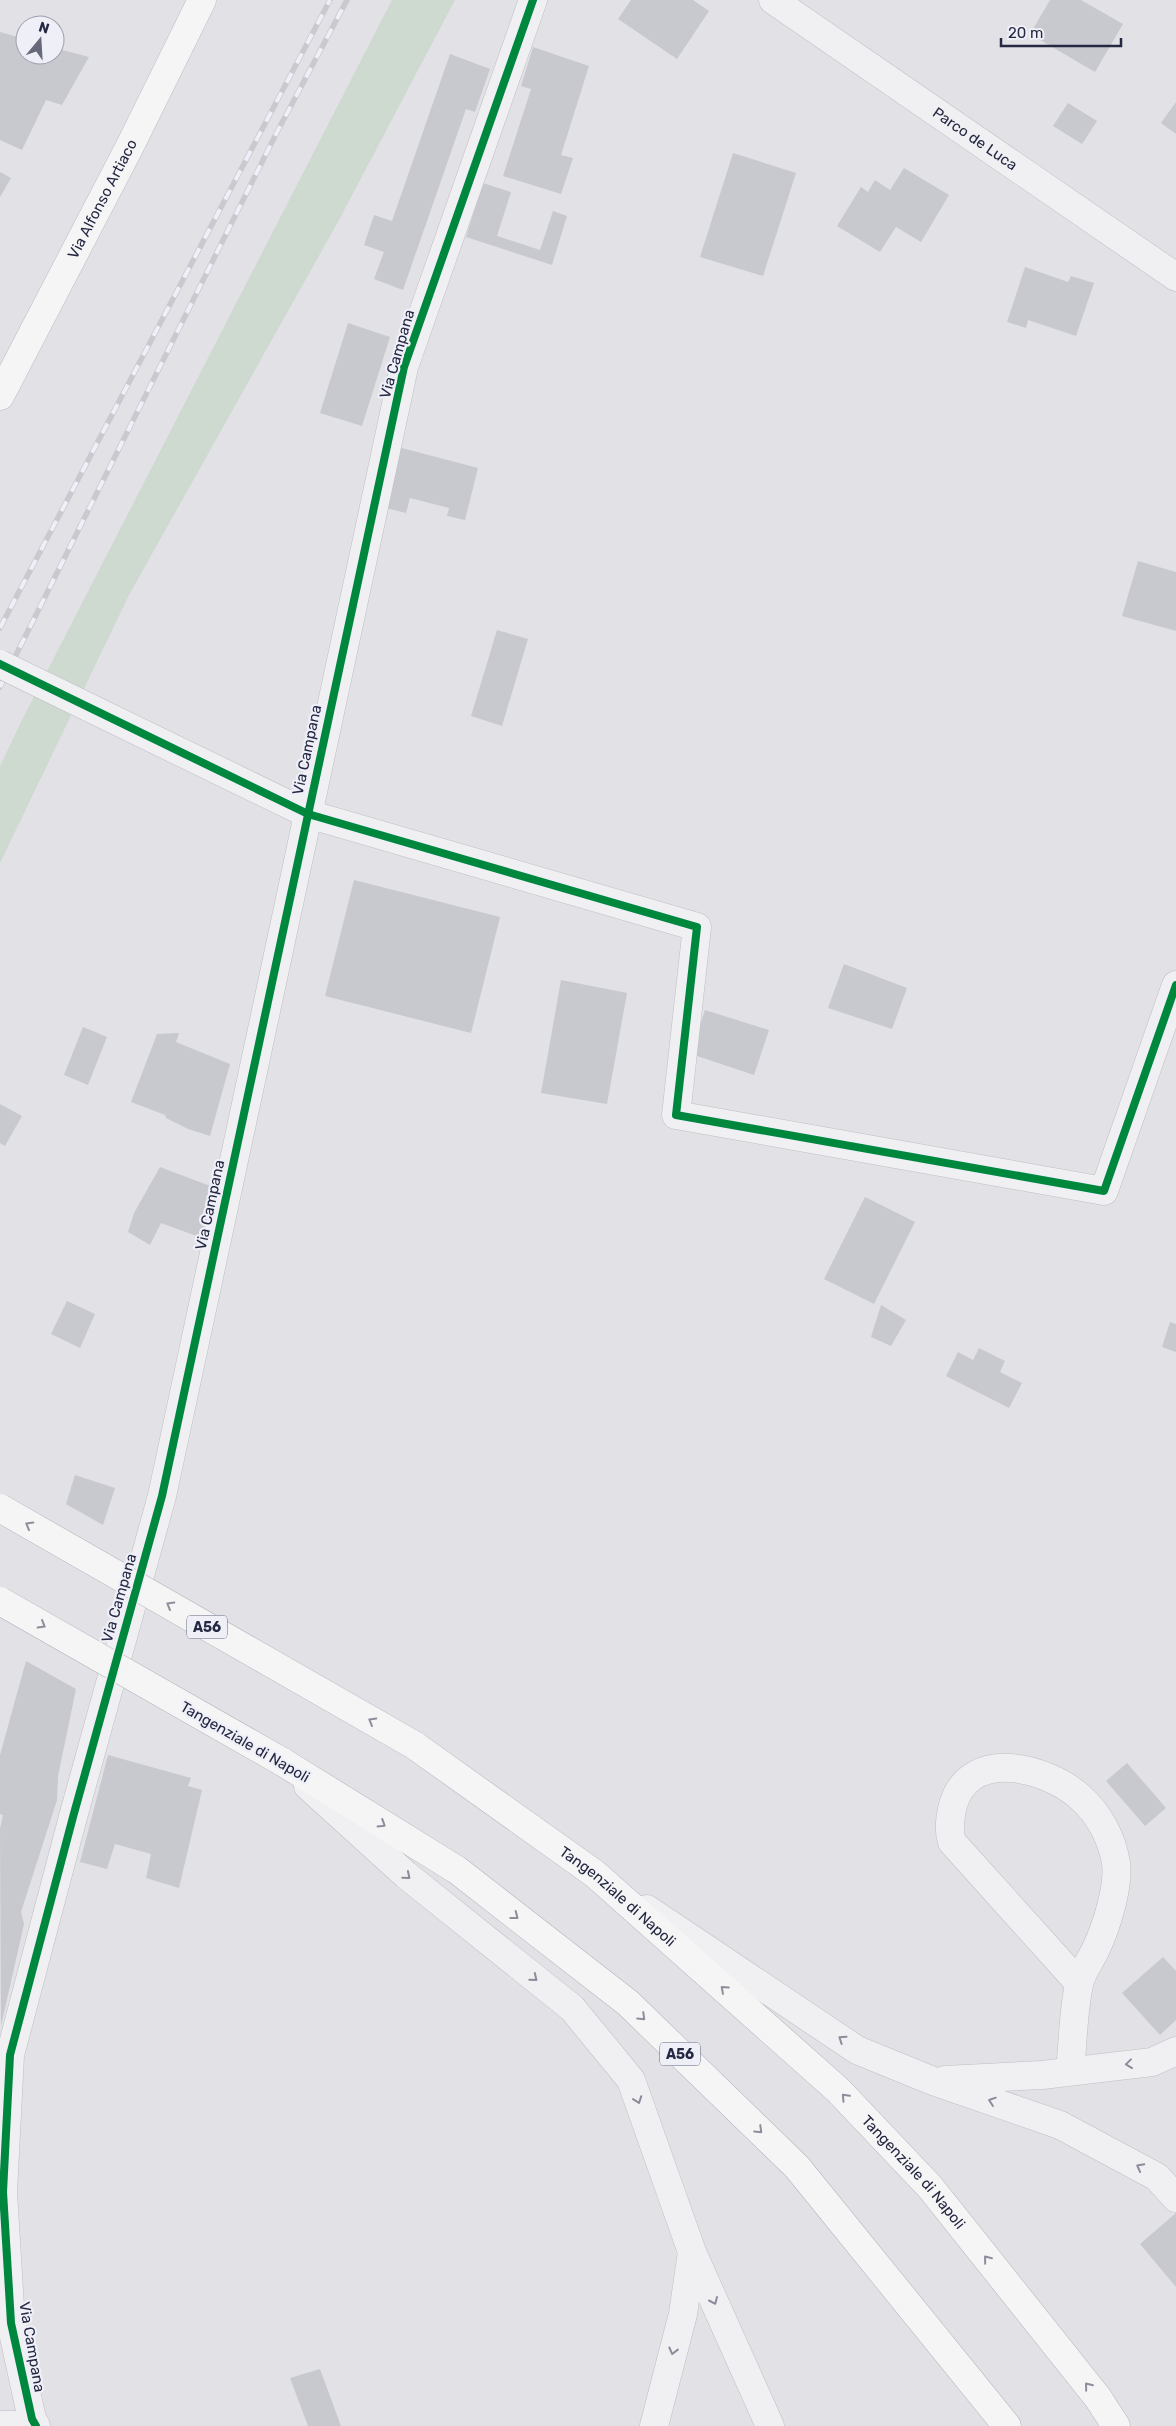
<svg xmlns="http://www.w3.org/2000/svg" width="1176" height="2426" viewBox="0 0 1176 2426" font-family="Rubik,sans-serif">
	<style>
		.green { fill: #cedad0 }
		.building { fill: #c8c9cf }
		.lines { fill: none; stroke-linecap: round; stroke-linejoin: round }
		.minor-casing { stroke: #bebec4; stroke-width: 29 }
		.major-casing { stroke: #bcbec4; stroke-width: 29 }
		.highway-casing { stroke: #b3b4bb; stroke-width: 29 }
		.minor { stroke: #f0f0f3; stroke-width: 28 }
		.major { stroke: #f5f5f6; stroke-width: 28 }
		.highway { stroke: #f5f5f6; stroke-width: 28 }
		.rail-casing { stroke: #c9cacf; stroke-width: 5.5 }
		.rail { stroke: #eeeff7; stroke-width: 4; stroke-dasharray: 11; stroke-linecap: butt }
		.minor-bridge-casing { stroke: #bebec4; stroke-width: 29; stroke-linecap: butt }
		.highway-bridge-casing { stroke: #b3b4bb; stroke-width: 29; stroke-linecap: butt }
		.minor-bridge { stroke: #f0f0f3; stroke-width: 28 }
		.highway-bridge { stroke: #f5f5f6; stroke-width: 28 }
		.cycleway-casing { stroke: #eeeff7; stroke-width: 11 }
		.cycleway { stroke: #00873e; stroke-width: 8 }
		.oneway { stroke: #8d8e9c }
		.oneway2 { stroke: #8a8c9a }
		.labels { text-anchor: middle; stroke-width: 4.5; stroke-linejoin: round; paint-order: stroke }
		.shield { fill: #eeeff7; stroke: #616478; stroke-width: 1 }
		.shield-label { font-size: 14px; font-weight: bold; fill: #252842 }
		.street-label { font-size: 15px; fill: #252842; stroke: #eeeff7 }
	</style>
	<rect width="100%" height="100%" fill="#e1e1e6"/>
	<path class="green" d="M392 0H455L339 220 129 595 0 863V766L24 716Z"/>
	<g class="building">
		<path d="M631 0H693L709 11 677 59 618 19Z"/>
		<path d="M1050 0H1081L1123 24 1095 72 1030 34Z"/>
		<path d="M0 32 25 39V55H55V48L89 57 62 105 46 100 22 150 0 140Z"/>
		<path d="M533 47 589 66 561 155 573 158 561 194 503 176 531 89 521 86Z"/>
		<path d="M450 54 490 69 475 112 466 109 403 290 374 279 384 252 364 245 374 215 392 221Z"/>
		<path d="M1176 102V134L1161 123Z"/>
		<path d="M1068 103 1097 121 1082 144 1053 126Z"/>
		<path d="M733 153 796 173 763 276 700 257Z"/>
		<path d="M904 168 949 195 921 242 896 227 880 252 837 226 861 187 868 192 875 180 890 190Z"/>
		<path d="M0 172 11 178 0 197Z"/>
		<path d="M483 183 511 192 497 236 540 250 553 211 567 216 552 265 466 237Z"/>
		<path d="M1025 267 1068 282 1071 276 1094 283 1076 336 1028 320 1026 328 1007 322Z"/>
		<path d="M348 323 390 337 362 426 320 413Z"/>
		<path d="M398 447 478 468 465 520 447 516 449 508 410 498 406 513 382 507Z"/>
		<path d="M1138 561 1176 572V631L1122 616Z"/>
		<path d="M497 630 528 639 502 726 471 716Z"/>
		<path d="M354 880 500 917 471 1033 325 996Z"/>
		<path d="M844 964 907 988 892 1029 828 1008Z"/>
		<path d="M561 980 627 993 607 1104 541 1093Z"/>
		<path d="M705 1010 769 1030 754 1075 691 1054Z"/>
		<path d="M83 1027 107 1037 88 1085 64 1075Z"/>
		<path d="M179 1033 176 1042 230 1064 210 1136 188 1129 166 1118 165 1115 131 1102 157 1034Z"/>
		<path d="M0 1104 22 1116 5 1146 0 1143Z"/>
		<path d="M160 1167 213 1187 202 1238 161 1223 150 1245 128 1232 134 1213Z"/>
		<path d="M865 1197 915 1222 874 1304 824 1279Z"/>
		<path d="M67 1301 95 1314 80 1348 51 1334Z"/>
		<path d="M881 1305 906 1320 891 1346 871 1337Z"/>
		<path d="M1170 1322 1176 1324V1352L1162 1347Z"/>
		<path d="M979 1348 1005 1361 1000 1372 1022 1383 1009 1408 946 1376 958 1352 973 1360Z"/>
		<path d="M75 1475 115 1488 103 1525 66 1504Z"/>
		<path d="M26 1661 76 1689 58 1776 57 1800 21 1912 24 1924 1 2026 0 1829 3 1815 0 1814V1755Z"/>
		<path d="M108 1755 191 1778 188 1786 202 1790 179 1888 146 1878 151 1854 115 1844 107 1869 80 1862Z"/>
		<path d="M1127 1763 1166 1808 1145 1826 1106 1781Z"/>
		<path d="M1163 1957 1176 1971V2020L1160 2035 1122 1993Z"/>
		<path d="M1176 2213V2287L1140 2244Z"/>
		<path d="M320 2369 341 2426H308L290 2378Z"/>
	</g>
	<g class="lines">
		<defs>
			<g id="minor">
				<path id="s1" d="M773 0 1176 277"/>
				<path d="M88 707 308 814 697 927 676 1115 1104 1191 1176 985"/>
				<path d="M308 1786 406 1875 572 2008 631 2080 692 2252 770 2426"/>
				<path d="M647 1909 857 2050 933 2081 1060 2125 1157 2177 1176 2198"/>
				<path d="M1070 2071C1073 2043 1073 2012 1079 1985 1081 1973 1090 1961 1095 1951 1106 1928 1119 1888 1116 1863 1112 1838 1099 1814 1080 1797 1046 1767 970 1747 953 1805 950 1818 948 1830 952 1842L1079 1983"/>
				<path d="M945 2080 1042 2075 1152 2062 1176 2051"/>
				<path d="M0 2425H35"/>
				<path d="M36 2426 32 2419 11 2323 3 2192 10 2055 73 1817 162 1496 404 367 533 0"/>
				<path d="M654 2426 683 2314 692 2252"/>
			</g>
			<g id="major">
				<path id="s2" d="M0 396 130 146 202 0"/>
			</g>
			<g id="highway">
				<path id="s3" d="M414 1745 595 1874 838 2090 930 2187 1098 2398 1116 2426"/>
				<path d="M281 1761 457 1870 628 2003 797 2167 1007 2426"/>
			</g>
		</defs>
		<use href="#minor" class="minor-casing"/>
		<use href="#major" class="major-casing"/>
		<use href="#highway" class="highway-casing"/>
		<use href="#minor" class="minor"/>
		<use href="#major" class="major"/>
		<use href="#highway" class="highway"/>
		<defs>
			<g id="rail">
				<path d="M0 628 330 0"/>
				<path d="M0 687 276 134 347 0"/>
			</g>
		</defs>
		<use href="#rail" class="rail-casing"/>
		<use href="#rail" class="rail"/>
		<defs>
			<path id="minor-bridge" d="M0 664 88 707"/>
			<g id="highway-bridge">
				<path d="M0 1508 414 1745"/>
				<path d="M0 1601 281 1761"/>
			</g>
		</defs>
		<use href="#minor-bridge" class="minor-bridge-casing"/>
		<use href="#highway-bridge" class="highway-bridge-casing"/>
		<use href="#minor-bridge" class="minor-bridge"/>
		<use href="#highway-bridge" class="highway-bridge"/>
		<defs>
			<g id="cycleway">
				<path d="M0 664 308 814 697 927 676 1115 1104 1191 1176 985"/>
				<path d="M36 2426 32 2419 11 2323 3 2192 10 2055 73 1817 162 1496 404 367 533 0"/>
			</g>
		</defs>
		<use href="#cycleway" class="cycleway-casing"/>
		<use href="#cycleway" class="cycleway"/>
	</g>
	<defs><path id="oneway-chevron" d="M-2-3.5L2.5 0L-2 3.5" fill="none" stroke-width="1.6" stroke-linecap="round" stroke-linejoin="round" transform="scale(1.25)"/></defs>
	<g class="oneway">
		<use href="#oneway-chevron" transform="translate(29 1525) rotate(-150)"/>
		<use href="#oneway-chevron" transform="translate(170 1605) rotate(-150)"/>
		<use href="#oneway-chevron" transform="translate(42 1625) rotate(30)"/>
		<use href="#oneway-chevron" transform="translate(372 1721) rotate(-150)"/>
		<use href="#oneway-chevron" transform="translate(382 1824) rotate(32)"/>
		<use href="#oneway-chevron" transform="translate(515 1916) rotate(38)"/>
		<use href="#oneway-chevron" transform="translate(724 1989) rotate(-138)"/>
		<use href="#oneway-chevron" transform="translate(642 2017) rotate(44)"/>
		<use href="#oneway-chevron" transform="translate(845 2097) rotate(-133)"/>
		<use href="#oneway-chevron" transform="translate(759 2130) rotate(44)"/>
		<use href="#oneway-chevron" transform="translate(987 2259) rotate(-129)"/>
		<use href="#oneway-chevron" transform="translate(1088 2386) rotate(-129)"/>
	</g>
	<g class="oneway2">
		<use href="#oneway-chevron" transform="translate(407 1876) rotate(40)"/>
		<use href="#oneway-chevron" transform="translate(534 1978) rotate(39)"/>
		<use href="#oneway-chevron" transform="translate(842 2039) rotate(-146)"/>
		<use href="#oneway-chevron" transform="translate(1129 2064) rotate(173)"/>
		<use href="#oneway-chevron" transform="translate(638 2100) rotate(70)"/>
		<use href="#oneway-chevron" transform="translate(992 2101) rotate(-161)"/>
		<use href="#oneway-chevron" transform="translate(1140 2167) rotate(-152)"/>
		<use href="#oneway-chevron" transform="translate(714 2301) rotate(66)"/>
		<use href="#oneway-chevron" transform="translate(673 2351) rotate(104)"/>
	</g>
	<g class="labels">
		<g class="shield">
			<rect x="187" y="1615.5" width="40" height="23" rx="4"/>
			<rect x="660" y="2042.5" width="40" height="23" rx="4"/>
		</g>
		<g class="shield-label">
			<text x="207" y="1632">A56</text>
			<text x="680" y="2059">A56</text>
		</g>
		<g class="street-label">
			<text dy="5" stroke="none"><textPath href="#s1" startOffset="245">Parco de Luca</textPath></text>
			<text dy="5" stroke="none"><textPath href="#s2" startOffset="222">Via Alfonso Artiaco</textPath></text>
			<text transform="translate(397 354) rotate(-74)" y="5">Via Campana</text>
			<text transform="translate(307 750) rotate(-78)" y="5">Via Campana</text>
			<text transform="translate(210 1205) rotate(-78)" y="5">Via Campana</text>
			<text transform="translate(119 1598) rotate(-74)" y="5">Via Campana</text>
			<text transform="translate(245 1742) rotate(30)" y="5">Tangenziale di Napoli</text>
			<text dy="5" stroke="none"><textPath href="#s3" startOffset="254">Tangenziale di Napoli</textPath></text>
			<text dy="5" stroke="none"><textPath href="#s3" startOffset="659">Tangenziale di Napoli</textPath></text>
			<text transform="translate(32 2347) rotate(80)" y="5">Via Campana</text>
		</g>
	</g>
	<g transform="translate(40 40) rotate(18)"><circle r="24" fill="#eeeff7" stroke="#9e9faf"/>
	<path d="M0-4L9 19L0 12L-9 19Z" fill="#67697b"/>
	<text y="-8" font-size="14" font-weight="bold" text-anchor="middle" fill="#252842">N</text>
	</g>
	<path d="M1001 38v8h120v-8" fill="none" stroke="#252842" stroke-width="2.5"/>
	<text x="1008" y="38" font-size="15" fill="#252842" stroke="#eeeff7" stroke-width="4" paint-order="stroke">20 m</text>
</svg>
